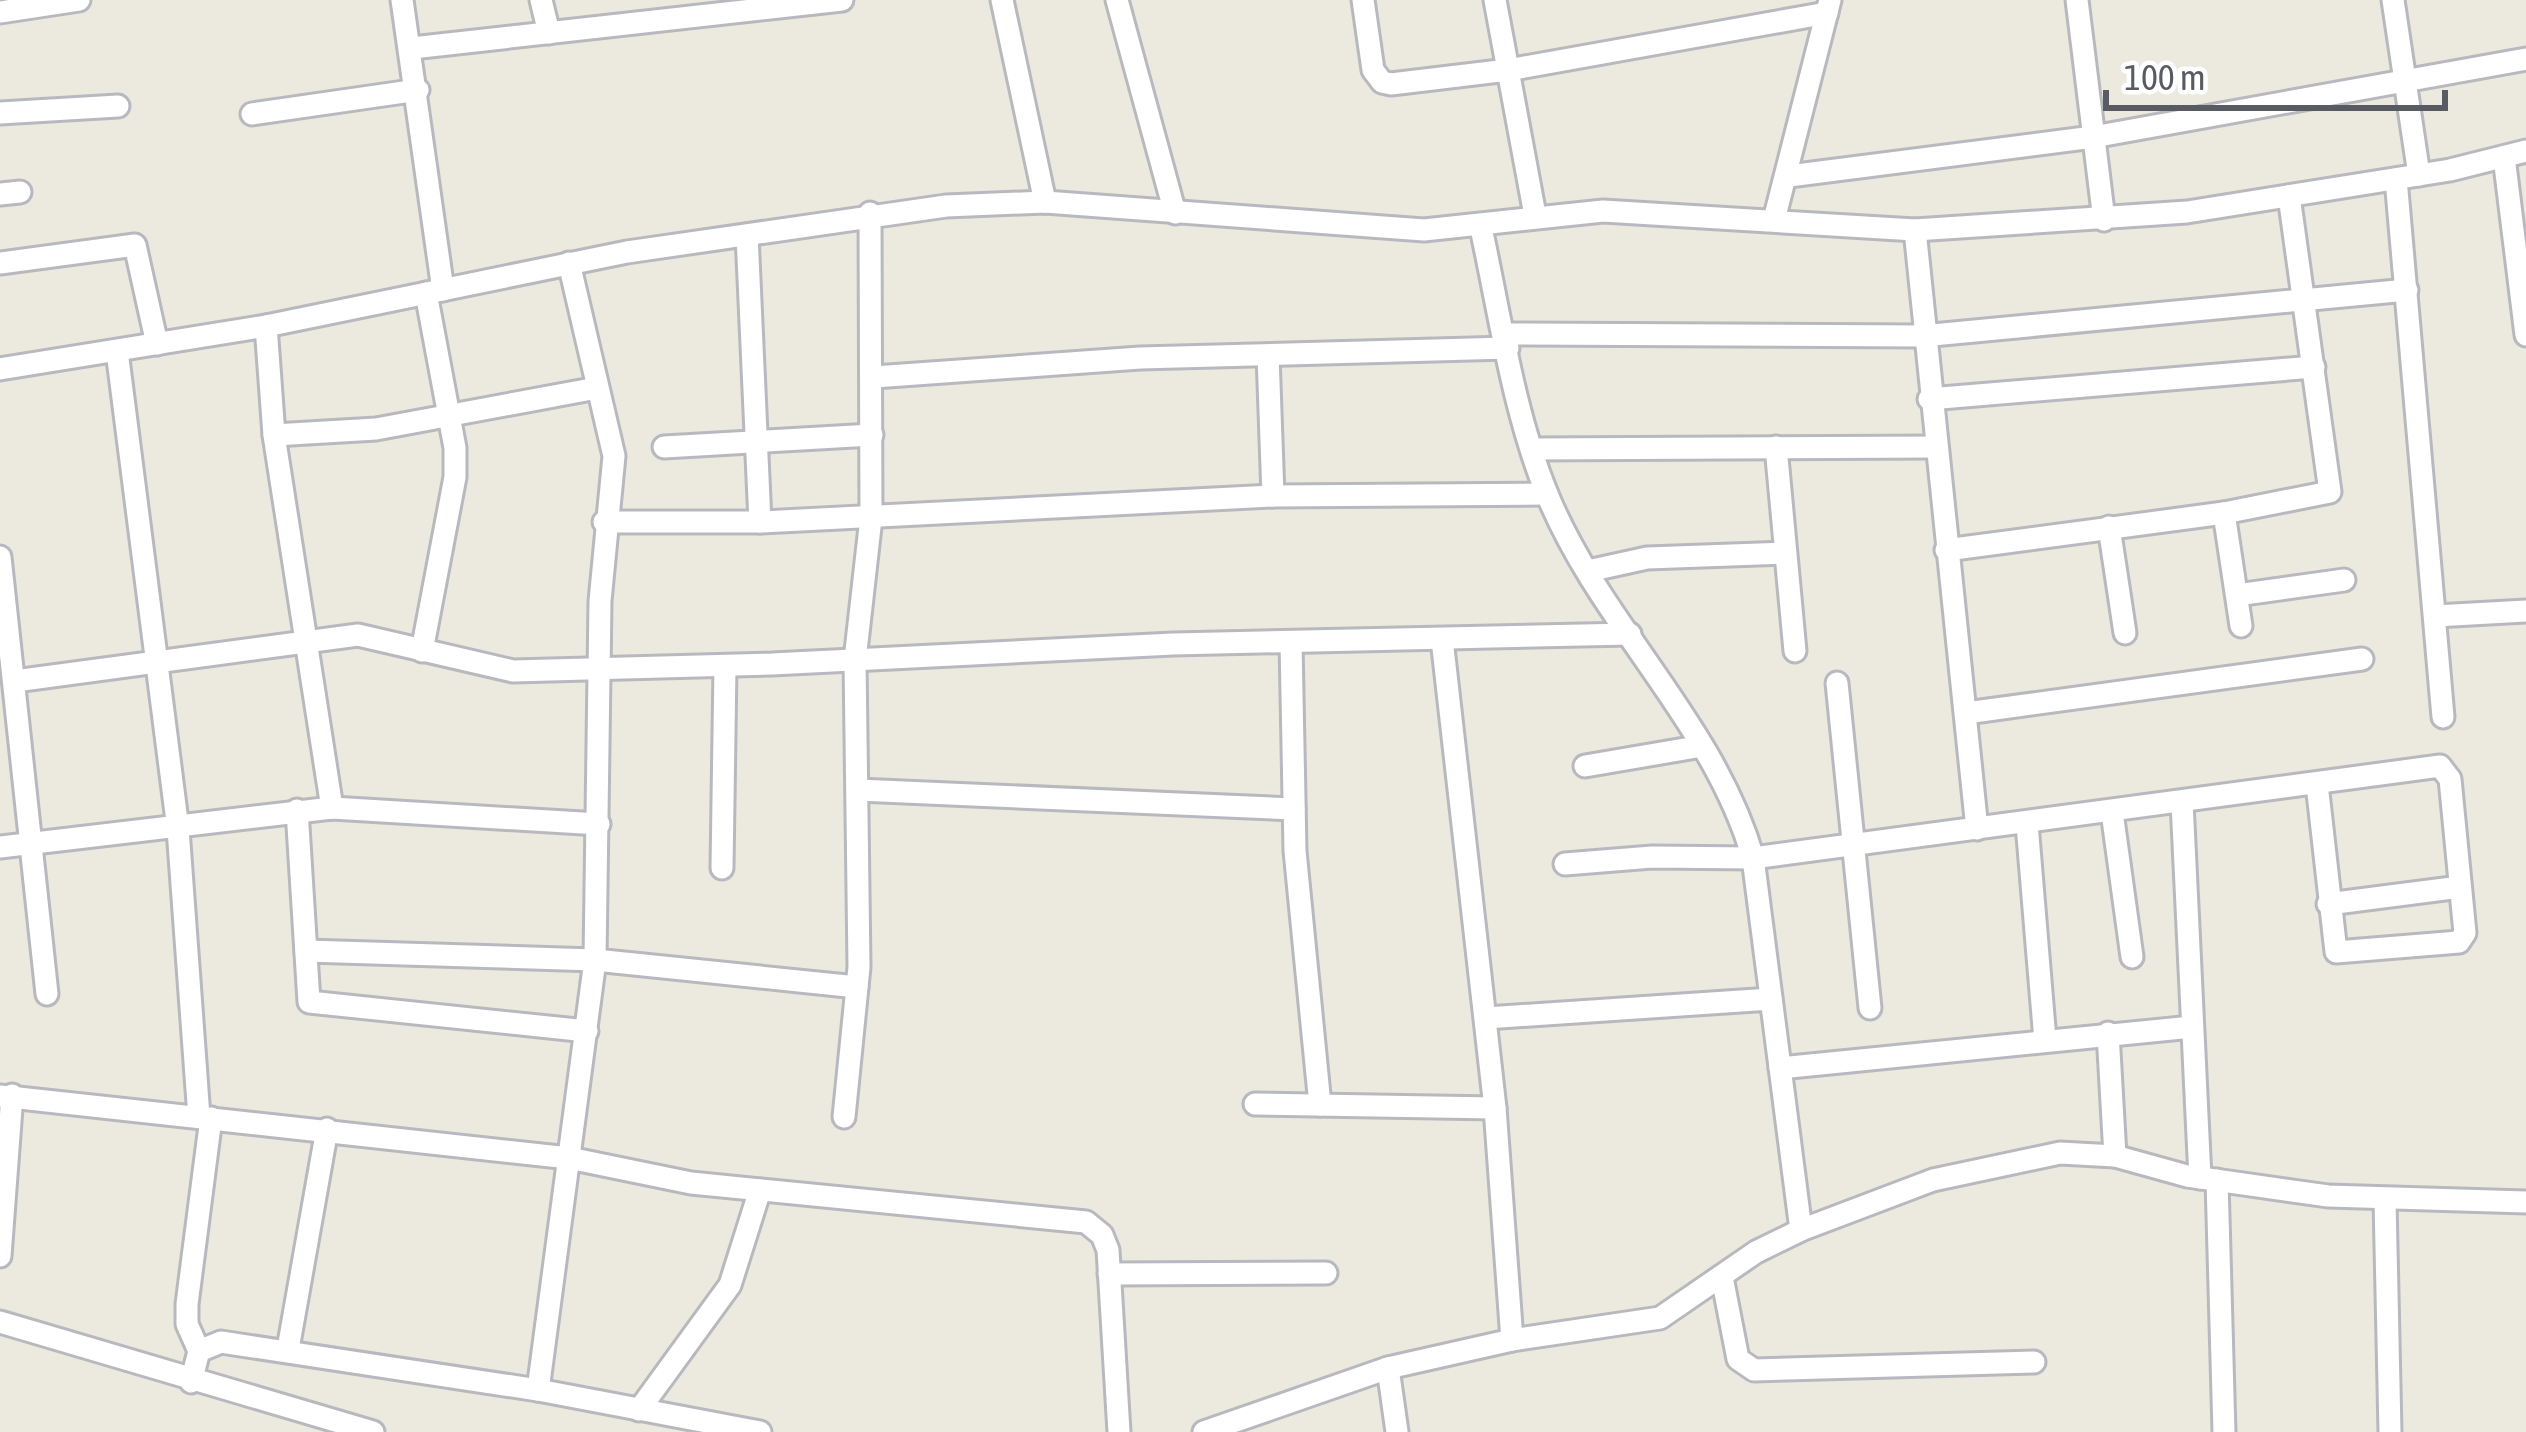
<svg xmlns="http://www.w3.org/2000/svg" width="2526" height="1432" viewBox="0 0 2526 1432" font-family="'Asap Condensed',sans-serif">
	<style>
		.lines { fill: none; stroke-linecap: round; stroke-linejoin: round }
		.minor-casing { stroke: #b7b9bf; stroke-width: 27 }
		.minor { stroke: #fff; stroke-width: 21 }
	</style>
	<rect width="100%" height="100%" fill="#eceadf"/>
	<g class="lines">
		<defs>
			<g id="minor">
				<path d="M402 0 443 290"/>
				<path d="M541 0 549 33"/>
				<path d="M1002 0 1045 202"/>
				<path d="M1117 0 1175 213"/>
				<path d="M1363 0 1373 70 1382 82 1391 84 1508 70 1827 13"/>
				<path d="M1495 0 1535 215"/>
				<path d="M2077 0 2104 220"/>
				<path d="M2393 0 2419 175"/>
				<path d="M0 12 79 0"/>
				<path d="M412 48 842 0"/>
				<path d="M0 113 118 106"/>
				<path d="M252 114 418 90"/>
				<path d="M2504 157 2526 335"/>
				<path d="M1789 176 2093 137 2526 59"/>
				<path d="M2396 179 2443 717"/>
				<path d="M0 194 20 192"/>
				<path d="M1774 220 1830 0"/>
				<path d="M1481 228C1500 315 1513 411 1547 494 1600 624 1714 722 1753 858L1801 1230"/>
				<path d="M1915 230 1977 829"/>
				<path d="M747 235 760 522"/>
				<path d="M0 263 135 245 157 344"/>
				<path d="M266 326 274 435 332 808"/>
				<path d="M1504 334 1922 336 2407 290"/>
				<path d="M117 351 178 829 199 1117"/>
				<path d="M1268 355 1273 496"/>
				<path d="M0 369 266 326 627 252 946 206 1045 202 1424 230 1603 211 1915 230 2187 212 2450 170 2526 151"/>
				<path d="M874 377 1140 358 1508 348"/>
				<path d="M1929 399 2314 367"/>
				<path d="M274 435 376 429 597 388"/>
				<path d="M664 447 872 435"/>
				<path d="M1776 447 1795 651"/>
				<path d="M1534 449 1936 447"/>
				<path d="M2224 513 2241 626"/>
				<path d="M604 522H760L1273 496 1547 494"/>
				<path d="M2109 527 2125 633"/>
				<path d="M1946 550 2224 513 2330 492 2289 196"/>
				<path d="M0 557 47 994"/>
				<path d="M1588 571 1647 558 1784 553"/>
				<path d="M2237 595 2344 580"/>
				<path d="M2435 616 2526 611"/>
				<path d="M1442 639 1495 1108 1512 1340"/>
				<path d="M1291 642 1295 851 1320 1105"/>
				<path d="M422 651 455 477V448L426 293"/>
				<path d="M15 681 358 635 513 671 772 664 1173 644 1630 634"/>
				<path d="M1837 683 1870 1008"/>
				<path d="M1966 713 2362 659"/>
				<path d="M1585 766 1702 746"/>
				<path d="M858 790 1294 809"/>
				<path d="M2182 802 2200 1178"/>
				<path d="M297 810 309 1002 587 1031"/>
				<path d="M2112 812 2132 957"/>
				<path d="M2027 824 2045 1040"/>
				<path d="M0 847 332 808 599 824"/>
				<path d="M1565 864 1652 857 1753 858 2440 766 2450 779 2465 933 2459 942 2336 952 2317 784"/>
				<path d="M722 868 725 666"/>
				<path d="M2328 904 2460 887"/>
				<path d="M306 951 595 960 857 987"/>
				<path d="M1486 1018 1771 999"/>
				<path d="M2108 1033 2115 1156"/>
				<path d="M1780 1068 2192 1027"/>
				<path d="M0 1096 569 1158 691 1183 1086 1222 1102 1235 1108 1250 1119 1432"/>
				<path d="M1255 1104 1495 1108"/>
				<path d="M844 1117 859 967 855 660 871 518 870 213"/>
				<path d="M2217 1180 2224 1432"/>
				<path d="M2385 1200 2390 1432"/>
				<path d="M0 1256 12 1095"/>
				<path d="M1109 1274 1326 1273"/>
				<path d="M1722 1277 1738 1359 1754 1370 2034 1362"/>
				<path d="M0 1322 373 1432"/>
				<path d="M288 1349 327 1129"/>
				<path d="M199 1351 187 1324V1304L211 1118"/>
				<path d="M1388 1368 1397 1432"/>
				<path d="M191 1382 199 1351 221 1342 538 1390 760 1432"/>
				<path d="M538 1390 595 960 600 601 614 456 569 263"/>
				<path d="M639 1410 730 1285 760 1190"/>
				<path d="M1204 1432 1388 1368 1512 1340 1660 1318 1756 1252 1801 1230 1933 1180 2060 1153 2115 1156 2187 1176 2328 1196 2526 1202"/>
			</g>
		</defs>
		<use href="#minor" class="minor-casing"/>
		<use href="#minor" class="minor"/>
	</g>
	<path d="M2106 90v18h339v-18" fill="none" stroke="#585b61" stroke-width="6"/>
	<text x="2124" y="90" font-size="36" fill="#585b61" stroke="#ffffff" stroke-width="9" paint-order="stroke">100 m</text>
</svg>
